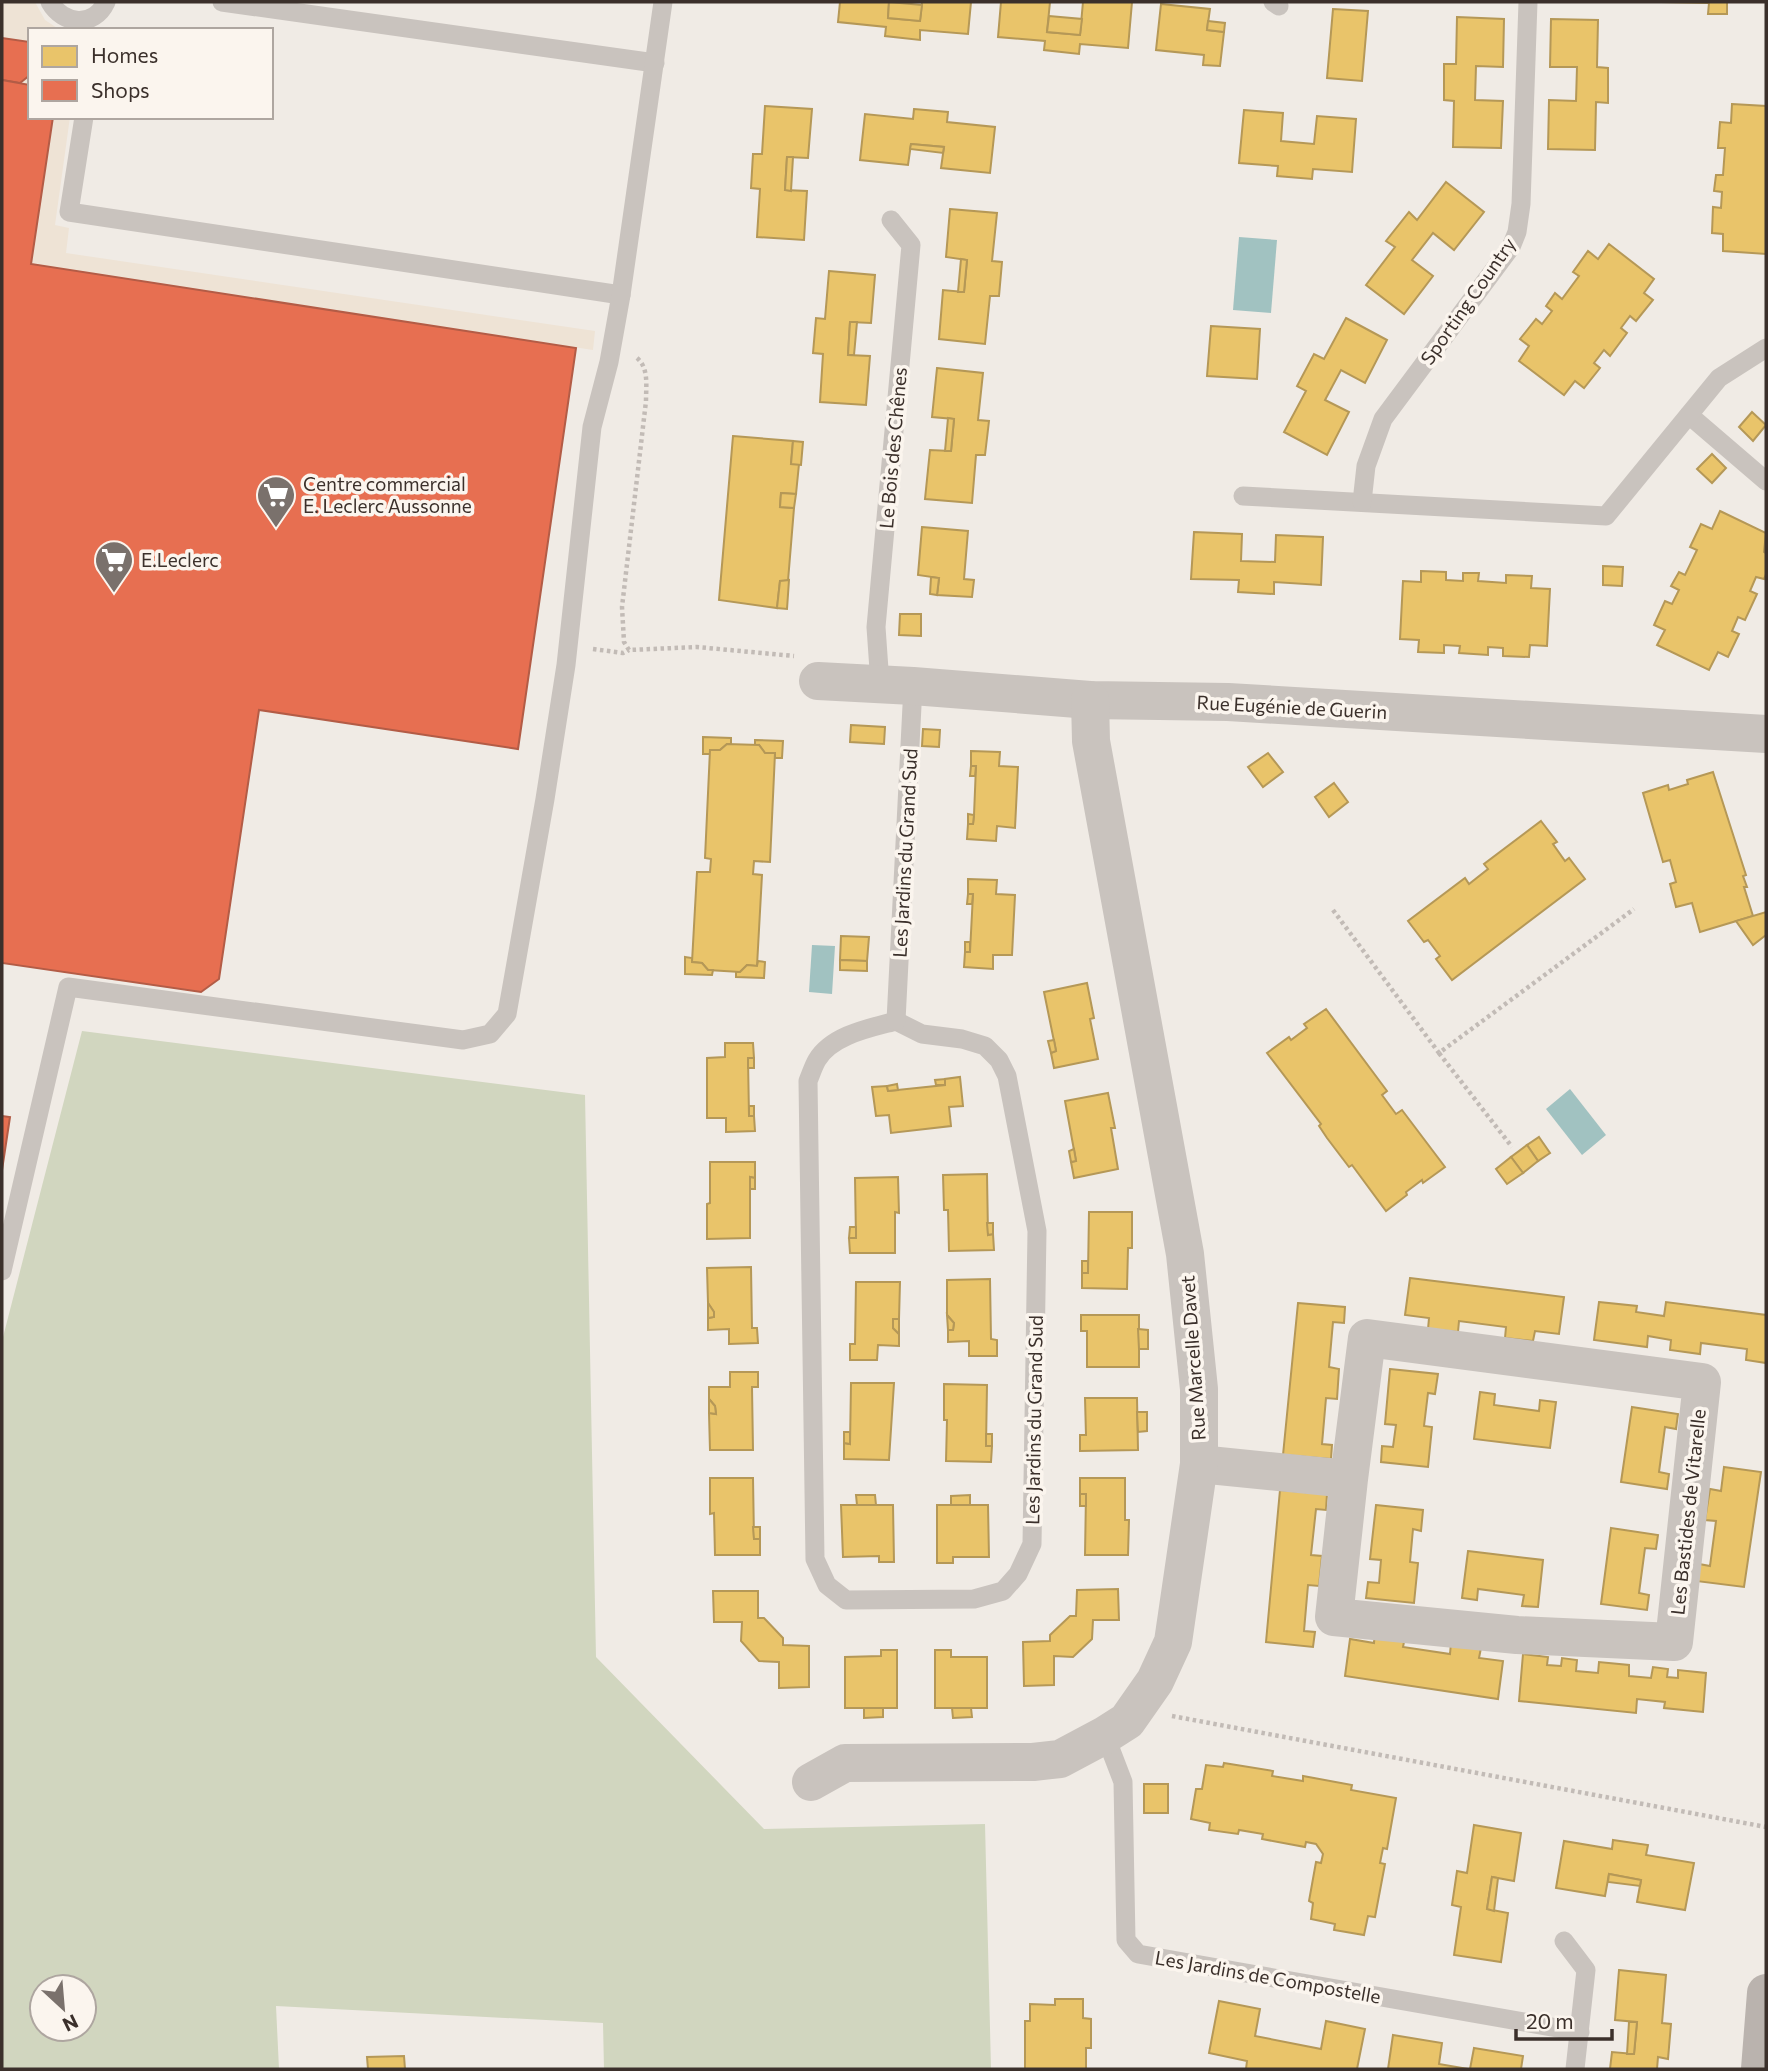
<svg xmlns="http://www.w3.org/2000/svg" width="1768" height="2071" viewBox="0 0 1768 2071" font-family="Commissioner,sans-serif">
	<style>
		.green { fill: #d1d6bf; fill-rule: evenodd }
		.plaza { fill: #eee3d5 }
		.water { fill: #a1c2c1 }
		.homes { fill: #e9c46a; stroke: #b59857; stroke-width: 2 }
		.shops { fill: #e76f51; stroke: #b35c46; stroke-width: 2 }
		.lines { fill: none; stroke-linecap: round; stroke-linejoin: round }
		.path { stroke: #c2bbb6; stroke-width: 4.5; stroke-dasharray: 3.5 3.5; stroke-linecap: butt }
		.lane { stroke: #c9c3be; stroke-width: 19 }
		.street { stroke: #c9c3be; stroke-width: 38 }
		.secondary { stroke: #bab3ae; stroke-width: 38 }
		.labels { text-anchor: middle; stroke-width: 7; stroke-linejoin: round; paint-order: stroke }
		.street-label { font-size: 19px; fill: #3b302b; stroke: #fbf5ee }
		.poi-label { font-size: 19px; fill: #3b302b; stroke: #fbf5ee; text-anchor: start }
	</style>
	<rect width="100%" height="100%" fill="#f0ebe5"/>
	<path class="green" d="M82 1031 585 1095 596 1657 764 1829 985 1824 991 2069H604L603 2023 276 2006 279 2069H2V1341ZM42 1987H84V2029H42Z"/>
	<g class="plaza">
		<path d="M2 2H35L45 20 60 30H30V85L2 80Z"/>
		<path d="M53 117H70L55 225 69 228 66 253 595 331 593 350 31 264Z"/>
	</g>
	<g class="water">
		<path d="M1239 237 1277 240 1271 313 1233 310Z"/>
		<path d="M812 945 835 946 832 994 809 992Z"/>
		<path d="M1570 1089 1606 1135 1582 1155 1546 1109Z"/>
	</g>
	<g class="homes">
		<path d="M840 2H889L888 18 920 21 922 2H971L968 34 920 30V40L885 36 886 27 838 22Z"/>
		<path d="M889 2 922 5 920 21 888 18Z"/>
		<path d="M1001 2H1050L1047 32 1080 35 1083 2H1132L1128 48 1080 44 1079 54 1044 50 1045 41 998 37Z"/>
		<path d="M1661 2H1727V14H1708L1709 3Z"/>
		<path d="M1161 4 1210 9 1207 30 1224 32 1220 66 1203 65 1204 55 1156 50Z"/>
		<path d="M1333 9 1368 11 1362 81 1327 78Z"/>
		<path d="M1049 16 1082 19 1080 35 1047 32Z"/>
		<path d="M1457 17 1504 19 1503 67 1476 66 1475 100 1503 101 1501 148 1453 147 1454 101 1444 100V64H1456Z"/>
		<path d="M1551 19 1598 20 1597 67 1608 68V103L1596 102 1595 150 1548 149 1549 100 1576 101 1577 67H1550Z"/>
		<path d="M1208 21 1225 23 1224 32 1207 30Z"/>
		<path d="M1732 104 1766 106V254L1723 251V234L1712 233 1713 207 1721 208 1722 192 1714 191 1716 175H1723L1725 148H1718L1720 122 1731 123Z"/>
		<path d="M765 106 812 109 808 158 787 157 785 190 807 191 804 240 757 237 760 189 751 188 753 154H762Z"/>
		<path d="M914 109 948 112 947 122 995 127 990 173 941 168 944 147 911 144 908 165 860 160 865 114 913 119Z"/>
		<path d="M1244 110 1283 113 1281 141 1314 144 1317 116 1356 119 1352 172 1313 169 1312 179 1277 176 1278 166 1239 163Z"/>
		<path d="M911 144 944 147 943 153 910 149Z"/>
		<path d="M787 157H793L791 191 785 190Z"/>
		<path d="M1446 182 1484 212 1454 250 1433 233 1412 260 1433 276 1404 314 1366 285 1395 247 1386 241 1409 212 1417 220Z"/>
		<path d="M950 209 997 213 992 261 1002 262 999 296H990L985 344 939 339 943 290 964 292 967 260 946 257Z"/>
		<path d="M1609 244 1654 279 1644 293 1653 300 1636 321 1630 316 1621 328 1627 333 1610 356 1604 350 1594 363 1600 368 1584 388 1575 381 1564 395 1519 361 1529 346 1520 339 1536 319 1542 324 1552 311 1546 306 1555 293 1562 299 1579 276 1573 272 1588 251 1598 259Z"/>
		<path d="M961 259 967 260 964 292H958Z"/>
		<path d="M829 271 875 275 871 323 850 322 848 355 870 356 866 405 820 402 823 354 813 353 816 318 825 319Z"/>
		<path d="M1346 318 1387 340 1365 383 1341 370 1325 400 1349 412 1327 455 1284 432 1306 391 1297 386 1314 354 1324 359Z"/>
		<path d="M850 322H857L854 355H848Z"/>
		<path d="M1211 326 1260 329 1257 379 1207 376Z"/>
		<path d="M937 368 983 373 978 420 989 421 985 455H976L972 503 925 499 930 450 951 451 954 419 932 417Z"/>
		<path d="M1752 412 1766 425 1753 441 1739 427Z"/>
		<path d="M948 418 954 419 951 451H945Z"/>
		<path d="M733 436 793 441 791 464H799L796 494 781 493 780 507 794 508 788 581H780L777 608 719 600Z"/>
		<path d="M793 441 803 442 801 465 791 464Z"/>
		<path d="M1712 454 1726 468 1712 483 1697 469Z"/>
		<path d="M781 493 796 494 794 508 780 507Z"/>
		<path d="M1720 511 1766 533 1764 552 1766 553V574L1764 579 1756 577 1750 591 1757 594 1745 620 1738 617 1732 631 1739 634 1728 657 1718 652 1709 670 1657 645 1665 630 1654 625 1665 601 1672 604 1679 590 1671 586 1679 572 1685 575 1697 550 1690 547 1701 524 1712 529Z"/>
		<path d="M922 527 968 531 964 579 974 580 972 597 937 595 939 578 918 575Z"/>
		<path d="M1194 532 1242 534 1241 561 1275 562 1276 535 1323 537 1321 585 1274 582V594L1238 592 1239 580 1191 579Z"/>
		<path d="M1603 566 1623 567 1622 586 1603 585Z"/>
		<path d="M1421 571 1446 572V580L1463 581V573H1479L1478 581 1506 583V575L1532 576 1531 588 1550 589 1547 646 1530 645 1529 657 1503 656V648L1488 647V655L1459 653 1460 646 1444 645V653L1418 652 1419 640 1400 639 1403 581 1421 582Z"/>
		<path d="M931 577 939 578 937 595 930 594Z"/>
		<path d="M789 580 787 609 777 608 780 581Z"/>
		<path d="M900 614H921V636L899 635Z"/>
		<path d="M851 725 885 727 884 744 850 742Z"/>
		<path d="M923 729 940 730 939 747 922 746Z"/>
		<path d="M703 737 731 738V744H727L720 750H710V754H703Z"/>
		<path d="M755 740 783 741 782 758H775V753H765L759 745 755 746Z"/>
		<path d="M727 744 759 745 765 753H775L770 862 754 861 753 874 762 875 757 966 747 965 740 972 708 970 702 963 692 962 697 872H710L711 859 705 858 710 750H720Z"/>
		<path d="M971 751 1000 752 999 766 1018 767 1015 828 997 826 996 841 967 839 968 824H973L974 815 976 766H971Z"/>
		<path d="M1268 753 1283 772 1263 787 1248 767Z"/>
		<path d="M971 766H976L975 776H970Z"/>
		<path d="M1713 772 1746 875 1743 876 1747 887H1744L1753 916 1700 932 1692 903 1676 907 1670 884 1676 882 1670 860 1663 862 1643 793 1668 785 1669 790 1688 784 1687 780Z"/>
		<path d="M1334 783 1348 802 1329 817 1315 797Z"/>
		<path d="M968 814 974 815 973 824H968Z"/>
		<path d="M1541 821 1557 842 1553 844 1565 861 1569 858 1585 879 1452 980 1436 959 1440 956 1428 940 1424 942 1408 921 1465 878 1469 884 1488 869 1484 864Z"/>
		<path d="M968 879 997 880 996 894 1015 895 1012 955H993V969L964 967 965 952H970L973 894H968Z"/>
		<path d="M968 894H973L972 904H967Z"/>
		<path d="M1766 912V935L1753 945 1736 921Z"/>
		<path d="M841 936 869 937 867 961 840 960Z"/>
		<rect x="965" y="942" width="5" height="10"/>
		<path d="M685 957 692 958V962L702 963 708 970H713L712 975 685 974Z"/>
		<path d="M840 960 867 961V971L840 970Z"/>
		<path d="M758 961 765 962 764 978 736 977V972H740L747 965 757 966Z"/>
		<path d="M1087 983 1094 1018 1090 1019 1098 1059 1054 1068 1051 1053 1056 1051 1044 992Z"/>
		<path d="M1326 1009 1387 1091 1382 1095 1396 1114 1402 1110 1445 1167 1423 1183 1422 1180 1406 1192 1407 1195 1386 1211 1352 1165 1349 1167 1327 1138 1319 1126 1321 1124 1267 1053 1289 1037 1291 1040 1307 1028 1304 1024Z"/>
		<path d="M1054 1040 1056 1051 1051 1053 1048 1041Z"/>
		<path d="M725 1043H753L754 1058H748L749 1116H754L755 1131 726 1132V1118H707V1058L725 1057Z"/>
		<rect x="748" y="1058" width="6" height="10"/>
		<path d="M960 1077 963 1106 949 1107 951 1126 891 1133 889 1115 876 1116 872 1087 887 1086 888 1091 945 1085V1079Z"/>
		<path d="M945 1079V1085H936L935 1080Z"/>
		<path d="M897 1084 898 1090 888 1091 887 1086Z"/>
		<path d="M1108 1093 1115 1128H1111L1118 1169 1074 1178 1071 1162 1076 1161 1065 1101Z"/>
		<rect x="749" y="1106" width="5" height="10"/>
		<path d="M1539 1137 1550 1153 1538 1161 1527 1145Z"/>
		<path d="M1527 1145 1538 1161 1523 1173 1511 1157Z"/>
		<path d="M1074 1149 1076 1161 1071 1162 1069 1151Z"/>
		<path d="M1511 1157 1523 1173 1507 1184 1496 1169Z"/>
		<path d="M710 1162H755V1178L750 1177V1238L707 1239V1204L710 1203Z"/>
		<path d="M987 1174 988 1235 993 1234 994 1250 949 1251 948 1210H944L943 1175Z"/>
		<path d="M750 1177 755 1178V1189H750Z"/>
		<path d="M898 1177 899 1213 895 1212V1253H850L849 1238H856L855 1178Z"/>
		<path d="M1089 1212H1132V1248H1128L1127 1289 1082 1288V1273H1088Z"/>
		<path d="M987 1223H993V1234L988 1235Z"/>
		<path d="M850 1227H856V1238H849Z"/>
		<rect x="1082" y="1261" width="6" height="12"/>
		<path d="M751 1267 752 1328H757L758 1343 729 1344V1329L708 1330V1318L714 1317V1312L708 1303 707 1268Z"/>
		<path d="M1410 1278 1564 1297 1559 1334 1535 1331 1533 1341 1505 1338 1506 1327 1459 1321 1458 1332 1428 1329 1429 1318 1405 1315Z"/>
		<path d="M990 1279 991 1339 997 1340V1356H969V1341L948 1342V1330H953L954 1323 947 1315V1280Z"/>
		<path d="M856 1282H900L899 1319H893V1328L899 1334V1346L878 1345 877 1360H850V1344H855Z"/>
		<path d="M1599 1302 1637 1306 1636 1312 1664 1316 1666 1302 1766 1315V1363L1746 1360 1747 1349 1701 1343 1700 1354 1670 1350 1671 1340 1648 1336 1647 1347 1594 1340Z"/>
		<path d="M708 1303 714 1312V1317L708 1318Z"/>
		<path d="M1298 1303 1345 1307 1344 1323 1333 1322 1329 1367 1339 1369 1337 1399 1326 1398 1322 1444 1332 1445 1331 1459 1283 1455Z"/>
		<path d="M947 1315 954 1323 953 1330H948Z"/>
		<path d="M1081 1315H1139V1367H1087V1331H1081Z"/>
		<path d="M893 1319H899V1334L893 1328Z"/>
		<path d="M1138 1329 1148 1330V1349H1139Z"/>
		<path d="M1390 1369 1438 1374 1435 1394 1428 1393 1424 1426 1432 1427 1428 1467 1381 1462 1382 1446 1393 1447 1396 1425 1385 1424Z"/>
		<path d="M730 1372H758V1387H752L753 1450H710L709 1413 716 1414 715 1406 709 1399V1387H730Z"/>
		<path d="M851 1383H894L889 1460 844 1459V1443L850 1444Z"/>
		<path d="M944 1384 987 1385 986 1446H992L991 1462 946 1461 947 1420H944Z"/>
		<path d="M1480 1392 1495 1394 1494 1405 1539 1411 1540 1400 1556 1402 1550 1448 1474 1439Z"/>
		<path d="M1085 1398H1137L1138 1450 1080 1451V1435H1086Z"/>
		<path d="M709 1399 715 1406 716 1414 709 1413Z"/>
		<path d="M1632 1407 1678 1414 1676 1429 1665 1427 1659 1472 1669 1474 1667 1489 1621 1482Z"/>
		<path d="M1137 1412H1147V1431L1138 1432Z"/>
		<path d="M844 1432H850V1444L844 1443Z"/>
		<rect x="986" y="1434" width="6" height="12"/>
		<path d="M1724 1467 1761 1472 1744 1587 1696 1581 1699 1564 1710 1566 1716 1521 1705 1520 1710 1489 1721 1491Z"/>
		<path d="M710 1478H753L754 1539H760V1555H715L714 1513 710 1514Z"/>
		<path d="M1080 1478H1125V1520H1129L1128 1555H1085L1086 1494H1080Z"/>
		<path d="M1280 1490 1327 1494 1326 1510 1316 1509 1311 1555 1322 1556 1319 1586 1308 1585 1304 1631 1315 1632 1313 1647 1266 1642Z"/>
		<rect x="1080" y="1494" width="6" height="12"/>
		<path d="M856 1495H875L876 1505H857Z"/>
		<path d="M970 1495V1506L951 1505V1496Z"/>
		<path d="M841 1505H893L894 1562H879V1556L843 1557Z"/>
		<path d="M937 1505H988L989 1557H953V1563H937Z"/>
		<path d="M1376 1505 1423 1510 1421 1531 1413 1529 1410 1562 1418 1563 1414 1603 1366 1598 1368 1582 1379 1583 1381 1560 1370 1559Z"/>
		<path d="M753 1527H760V1539H754Z"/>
		<path d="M1611 1528 1658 1535 1656 1549 1645 1548 1639 1593 1649 1595 1647 1610 1601 1604Z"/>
		<path d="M1468 1551 1543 1560 1538 1607 1522 1606 1524 1595 1478 1589 1477 1600 1462 1598Z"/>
		<path d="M1118 1589 1119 1620H1093L1092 1639 1073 1657 1054 1656V1685L1024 1686 1023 1642 1050 1641V1635L1070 1616H1076L1077 1590Z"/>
		<path d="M713 1591H758V1618H764L783 1638V1645L809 1646V1687L779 1688V1662L759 1661 741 1641 742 1622H714Z"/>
		<path d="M1375 1632 1405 1637 1403 1647 1450 1654 1451 1643 1481 1648 1479 1658 1503 1661 1498 1699 1345 1676 1350 1639 1374 1643Z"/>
		<path d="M881 1650H897V1708H845V1657L881 1656Z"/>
		<path d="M935 1650H951V1657H987V1708H935Z"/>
		<path d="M1523 1654 1548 1657 1547 1665 1561 1666 1562 1658 1577 1660 1576 1671 1598 1673 1599 1662 1629 1665V1676L1651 1678 1653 1667 1668 1669 1667 1677 1678 1678V1670L1706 1673 1703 1712 1664 1708 1665 1702 1637 1699 1636 1713 1519 1701Z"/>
		<path d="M864 1708H883V1717L864 1718Z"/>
		<path d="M952 1708H971L972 1717 953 1718Z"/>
		<path d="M1224 1763 1273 1771 1272 1776 1303 1781V1776L1352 1785 1351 1790 1396 1798 1387 1849 1383 1848 1380 1863 1385 1864 1375 1917 1368 1916 1364 1935 1334 1930 1335 1924 1311 1919 1313 1903 1309 1901 1316 1862 1321 1863 1323 1854 1316 1844 1306 1842 1305 1847 1262 1839 1263 1834 1239 1830 1238 1834 1209 1830 1210 1823 1191 1819 1196 1789H1202L1206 1765 1223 1767Z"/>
		<rect x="1144" y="1784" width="24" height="29"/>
		<path d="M1474 1825 1521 1833 1514 1881 1492 1877 1487 1909 1508 1913 1501 1962 1454 1955 1461 1907 1452 1905 1457 1871 1467 1873Z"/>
		<path d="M1613 1840 1648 1845 1646 1855 1694 1863 1685 1910 1637 1902 1641 1880 1609 1874 1605 1896 1556 1888 1564 1841 1612 1849Z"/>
		<path d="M1609 1874 1641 1880 1640 1886 1608 1882Z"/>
		<path d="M1492 1877 1498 1878 1494 1911 1487 1909Z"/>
		<path d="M1619 1970 1666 1975 1662 2023 1671 2024 1668 2059 1658 2057 1657 2069H1610L1612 2052 1634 2054 1637 2022 1615 2020Z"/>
		<path d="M1055 1999H1083V2018L1091 2019V2048H1086V2069H1025V2021H1030V2004L1055 2005Z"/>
		<path d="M1219 2001 1260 2009 1255 2036 1321 2049 1326 2021 1365 2029 1357 2069H1246L1247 2061 1209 2053Z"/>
		<path d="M1629 2022H1637L1634 2054H1627Z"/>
		<path d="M1393 2035 1442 2043 1439 2064 1468 2069H1388Z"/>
		<path d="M1474 2048 1523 2056 1521 2069H1470Z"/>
		<path d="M404 2056 405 2069H368L367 2057Z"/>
	</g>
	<g class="shops">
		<path d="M2 38 30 42V75L20 83 2 80Z"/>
		<path d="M2 80 30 85V117H53L31 264 576 348 518 749 259 710 219 979 201 992 2 963Z"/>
		<path d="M2 1116 10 1117 2 1170Z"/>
	</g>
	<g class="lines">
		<g class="path">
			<path d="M637 358C649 368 646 386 646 401L622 607 624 642 629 650 697 647 794 656"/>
			<path d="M593 649 623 653 629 650"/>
			<path d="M1333 910 1439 1053 1634 909"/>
			<path d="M1439 1053 1512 1147"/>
			<path d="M1172 1716 1766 1827"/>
		</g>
		<g class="lane">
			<path d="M50 2C63 25 94 28 106 2"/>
			<path d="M222 2 655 63"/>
			<path d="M1273 2 1279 6"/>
			<path d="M84 117 69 212 621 295"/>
			<path d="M1689 415 1766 481"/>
			<path d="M1243 496 1606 516 1719 378 1766 348"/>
			<path d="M1362 502 1366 466 1383 419 1511 247 1517 232 1521 204 1528 2"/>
			<path d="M880 684 876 627 911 245 891 220"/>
			<path d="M896 1021 922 1034 962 1039 985 1046 999 1060 1007 1076 1037 1231 1032 1544 1018 1574 1003 1591 974 1599 846 1600 827 1585 815 1559 808 1081C811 1074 813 1067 817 1060 832 1035 870 1028 896 1021Z"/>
			<path d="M896 1021 913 686"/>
			<path d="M2 1271 68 987 463 1040 490 1034 507 1014 545 799 566 665 592 427 609 362 621 295 663 2"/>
			<path d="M1105 1735 1123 1782 1126 1940 1138 1954 1580 2032"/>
			<path d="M1564 1941 1586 1970 1575 2069"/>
		</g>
		<g class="street">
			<path d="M818 681 913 686 1090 700 1228 702 1766 734"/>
			<path d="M1199 1464 1349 1479 1334 1617 1517 1635 1674 1642 1702 1382 1367 1338 1349 1479"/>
			<path d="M811 1782 845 1763 1033 1762 1060 1759 1105 1735 1127 1721 1155 1681 1173 1642 1199 1464V1389L1185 1254 1091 741 1090 700"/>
		</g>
		<path class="secondary" d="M1760 2069 1766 1993"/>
	</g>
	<defs>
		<symbol id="supermarket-pin" viewBox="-11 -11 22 30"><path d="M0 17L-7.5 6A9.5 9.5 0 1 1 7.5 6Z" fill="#7a716c" stroke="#fbf5ee"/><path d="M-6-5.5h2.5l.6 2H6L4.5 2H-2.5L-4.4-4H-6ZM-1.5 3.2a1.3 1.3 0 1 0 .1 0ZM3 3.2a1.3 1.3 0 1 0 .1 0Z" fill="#fff"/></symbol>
	</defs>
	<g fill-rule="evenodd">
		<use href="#supermarket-pin" x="254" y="473" width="44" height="60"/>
		<use href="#supermarket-pin" x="92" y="538" width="44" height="60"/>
	</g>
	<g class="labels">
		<g class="street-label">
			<text transform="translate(1468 301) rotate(-55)" y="7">Sporting Country</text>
			<text transform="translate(893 448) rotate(-85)" y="7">Le Bois des Chênes</text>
			<text transform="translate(1292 707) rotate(3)" y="7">Rue Eugénie de Guerin</text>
			<text transform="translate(905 853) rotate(-87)" y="7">Les Jardins du Grand Sud</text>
			<text transform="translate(1193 1358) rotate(-94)" y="7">Rue Marcelle Davet</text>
			<text transform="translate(1034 1420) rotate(-89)" y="7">Les Jardins du Grand Sud</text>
			<text transform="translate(1688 1512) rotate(-84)" y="7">Les Bastides de Vitarelle</text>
			<text transform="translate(1268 1977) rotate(10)" y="7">Les Jardins de Compostelle</text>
		</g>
		<g class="poi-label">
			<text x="303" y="491">Centre commercial<tspan x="303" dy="22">E. Leclerc Aussonne</tspan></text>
			<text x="141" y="567">E.Leclerc</text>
		</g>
	</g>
	<rect width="1768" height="2071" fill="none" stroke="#3b302b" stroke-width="7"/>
	<rect x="28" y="28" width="245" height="91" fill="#fbf5ee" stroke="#aea6a0" stroke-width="2"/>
	<rect x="42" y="46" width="35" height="21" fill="#e9c46a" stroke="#aea6a0" stroke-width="2"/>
	<text x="91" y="63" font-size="21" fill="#3b302b">Homes</text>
	<rect x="42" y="80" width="35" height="21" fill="#e76f51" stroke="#aea6a0" stroke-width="2"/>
	<text x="91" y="98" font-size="21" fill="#3b302b">Shops</text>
	<g transform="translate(63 2008) rotate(154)"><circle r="33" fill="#fbf5ee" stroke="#aea6a0" stroke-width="2"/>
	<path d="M0-5L12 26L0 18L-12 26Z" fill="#7a716c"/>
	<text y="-10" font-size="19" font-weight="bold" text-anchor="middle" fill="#3b302b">N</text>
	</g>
	<path d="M1516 2029v10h96v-10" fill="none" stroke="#3b302b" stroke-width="3.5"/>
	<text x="1526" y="2029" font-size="21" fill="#3b302b" stroke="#fbf5ee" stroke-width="5" paint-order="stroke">20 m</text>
</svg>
